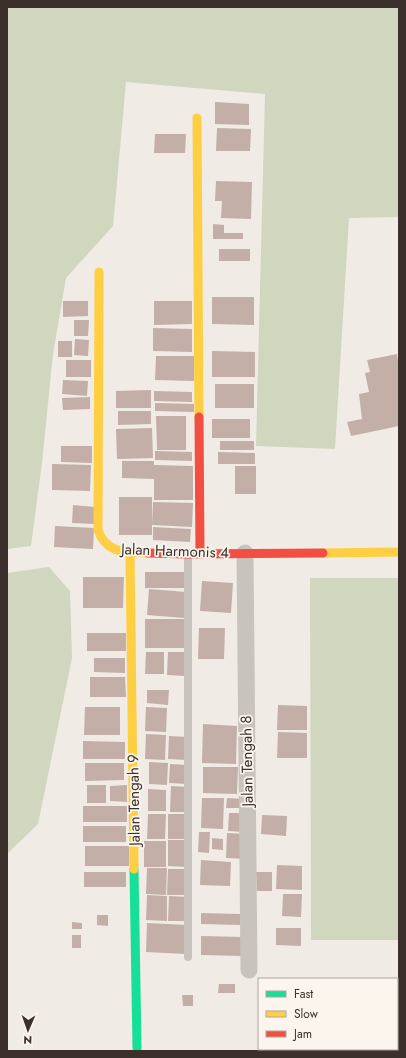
<svg xmlns="http://www.w3.org/2000/svg" width="406" height="1058" viewBox="0 0 406 1058" font-family="Jost,sans-serif">
	<style>
		.green { fill: #d1d6bf }
		.building { fill: #c3afa7 }
		.lines { fill: none; stroke-linecap: round; stroke-linejoin: round }
		.lane { stroke: #c9c3be; stroke-width: 8 }
		.street { stroke: #c9c3be; stroke-width: 17 }
		.fast { stroke: #16e098; stroke-width: 9 }
		.slow { stroke: #ffcf43; stroke-width: 9 }
		.jam { stroke: #f24e42; stroke-width: 9 }
		.labels { text-anchor: middle; stroke-width: 3.5; stroke-linejoin: round; paint-order: stroke }
		.street-label { font-size: 15px; fill: #3b302b; stroke: #fbf5ee }
	</style>
	<rect width="100%" height="100%" fill="#f0ebe5"/>
	<g class="green">
		<path d="M7 7H399V217L349 218 335 449 256 446 265 94 126 82 113 226 66 278 53 354 42 463 31 546 7 549Z"/>
		<path d="M49 567 70 591 72 658 38 824 7 854V573Z"/>
		<path d="M310 578H399V940H311Z"/>
	</g>
	<g class="building">
		<path d="M215 102 249 104V125L215 124Z"/>
		<path d="M217 128 251 129 250 151H216Z"/>
		<path d="M155 134H186L185 153H154Z"/>
		<path d="M216 181 252 182 251 219 221 218 222 201H215Z"/>
		<path d="M213 224 224 225V233H243V239H213Z"/>
		<rect x="219" y="249" width="31" height="12"/>
		<path d="M212 297H254V325L212 324Z"/>
		<path d="M63 301H88V316L63 317Z"/>
		<path d="M154 301H192V324L154 325Z"/>
		<path d="M74 320H89L88 336H74Z"/>
		<path d="M153 328 192 329V352L153 351Z"/>
		<path d="M75 339 89 340 88 356 74 355Z"/>
		<rect x="58" y="341" width="14" height="16"/>
		<path d="M212 351 255 352V377H212Z"/>
		<path d="M397 354 399 369V426L351 436 347 422 362 419 359 394 369 392 365 373 370 372 367 360Z"/>
		<path d="M156 356H194V381L155 380Z"/>
		<rect x="66" y="360" width="25" height="17"/>
		<path d="M63 380 88 381 87 396 62 394Z"/>
		<rect x="215" y="384" width="39" height="24"/>
		<path d="M151 390V408H116V391Z"/>
		<path d="M154 391 192 392V402L154 401Z"/>
		<path d="M90 397V409L63 410 62 398Z"/>
		<path d="M155 403 194 404V412L155 411Z"/>
		<path d="M118 411H151V424L118 425Z"/>
		<path d="M156 416H186V450H157Z"/>
		<rect x="212" y="419" width="38" height="19"/>
		<path d="M152 428 153 458 117 459 116 429Z"/>
		<rect x="220" y="441" width="34" height="9"/>
		<path d="M61 446H92V463L61 462Z"/>
		<path d="M155 451 192 452V461L155 460Z"/>
		<path d="M218 452 255 453V464H218Z"/>
		<path d="M122 461H154V473V465L193 466V500H154V479L122 478Z"/>
		<path d="M52 464 91 465 90 491 52 490Z"/>
		<rect x="235" y="466" width="21" height="28"/>
		<rect x="119" y="497" width="33" height="38"/>
		<path d="M153 502 193 503 192 527 152 525Z"/>
		<path d="M73 505 95 507V524L72 523Z"/>
		<path d="M55 526 94 528 93 549 54 547Z"/>
		<path d="M153 527 191 529 190 542 153 540Z"/>
		<rect x="145" y="572" width="43" height="16"/>
		<path d="M83 577H124L123 608H83Z"/>
		<path d="M202 581 233 583 231 613 200 611Z"/>
		<path d="M149 589 186 592 184 618 147 615Z"/>
		<rect x="145" y="619" width="41" height="29"/>
		<path d="M199 628H225L224 659H198Z"/>
		<rect x="87" y="633" width="39" height="18"/>
		<path d="M146 652H164V674H145Z"/>
		<path d="M168 652H187L186 676 167 675Z"/>
		<path d="M94 658H125V673L94 672Z"/>
		<path d="M90 677H125L126 697H90Z"/>
		<path d="M147 690H169L168 705 147 703Z"/>
		<path d="M278 705 307 706V730H277Z"/>
		<path d="M85 707H120V735H84Z"/>
		<path d="M146 707 167 708 166 732 145 731Z"/>
		<path d="M203 724 237 726 236 764 202 763Z"/>
		<path d="M278 732 307 733V758H277Z"/>
		<path d="M146 734 166 735 165 760 145 759Z"/>
		<path d="M169 736 188 737 187 760 168 759Z"/>
		<path d="M83 741 125 742V759H83Z"/>
		<path d="M149 762 168 763 167 785 149 784Z"/>
		<path d="M85 763H124V780L85 781Z"/>
		<path d="M170 764 188 765 187 784 169 783Z"/>
		<path d="M203 767H238L237 794 203 793Z"/>
		<rect x="87" y="785" width="19" height="18"/>
		<path d="M127 785V802L110 801V786Z"/>
		<path d="M171 786 188 787 187 812H170Z"/>
		<path d="M148 789 166 790V811H148Z"/>
		<path d="M202 798H224L223 829 201 828Z"/>
		<path d="M227 798 244 799V808H226Z"/>
		<rect x="83" y="806" width="44" height="16"/>
		<path d="M229 813H244L243 832 228 831Z"/>
		<path d="M148 814H166L165 839H147Z"/>
		<path d="M168 814H188L187 839H168Z"/>
		<path d="M262 815 287 816 286 836 261 834Z"/>
		<rect x="83" y="826" width="43" height="16"/>
		<path d="M199 832H210L209 853 198 852Z"/>
		<path d="M227 833 246 834 245 859 226 858Z"/>
		<path d="M212 838 223 839V850L212 849Z"/>
		<path d="M168 840H188L187 867 168 866Z"/>
		<rect x="144" y="841" width="22" height="26"/>
		<rect x="85" y="846" width="44" height="20"/>
		<path d="M201 860 231 862 230 886 200 885Z"/>
		<path d="M277 865 302 866V890L276 889Z"/>
		<path d="M147 868H167L166 895 146 894Z"/>
		<path d="M168 869H188L187 895H167Z"/>
		<rect x="84" y="872" width="42" height="15"/>
		<path d="M256 872H272V891H257Z"/>
		<path d="M283 894H302L301 917 282 916Z"/>
		<path d="M147 895 167 896V921L146 920Z"/>
		<path d="M169 896 188 897 187 921H168Z"/>
		<path d="M201 913 240 914V925L201 924Z"/>
		<path d="M97 915H108V926L97 925Z"/>
		<path d="M72 922 82 923V929H72Z"/>
		<path d="M147 923 188 925 187 954 146 952Z"/>
		<path d="M276 928H301V946L276 945Z"/>
		<rect x="72" y="935" width="9" height="13"/>
		<path d="M201 936 244 937 243 956 201 955Z"/>
		<path d="M219 984H235V993H218Z"/>
		<path d="M182 995H193V1006H183Z"/>
	</g>
	<g class="lines">
		<path class="lane" d="M188 555V957"/>
		<path class="street" d="M245 553 249 970"/>
		<path class="fast" d="M134 869 137 1048"/>
		<g class="slow">
			<path d="M197 118 199 417"/>
			<path d="M99 272 98 530C106 554 126 552 148 553"/>
			<path d="M130 552 134 869"/>
			<path d="M323 553 399 552"/>
		</g>
		<g class="jam">
			<path d="M199 417 200 553"/>
			<path d="M148 553 188 554 323 553"/>
		</g>
	</g>
	<g class="labels">
		<g class="street-label">
			<text transform="translate(175 551) rotate(2)" y="5">Jalan Harmonis 4</text>
			<text transform="translate(247 761) rotate(-91)" y="5">Jalan Tengah 8</text>
			<text transform="translate(134 800) rotate(-91)" y="5">Jalan Tengah 9</text>
		</g>
	</g>
	<rect width="406" height="1058" fill="none" stroke="#3b302b" stroke-width="16"/>
	<rect x="258" y="978" width="140" height="72" fill="#fbf5ee" stroke="#aea6a0"/>
	<rect x="266" y="991" width="20" height="6" fill="#16e098" stroke="#aea6a0"/>
	<text x="294" y="998" font-size="12" fill="#3b302b">Fast</text>
	<rect x="266" y="1011" width="20" height="6" fill="#ffcf43" stroke="#aea6a0"/>
	<text x="294" y="1018" font-size="12" fill="#3b302b">Slow</text>
	<rect x="266" y="1031" width="20" height="6" fill="#f24e42" stroke="#aea6a0"/>
	<text x="294" y="1038" font-size="12" fill="#3b302b">Jam</text>
	<g transform="translate(28 1030) rotate(182)" stroke="#fbf5ee" stroke-width="3" paint-order="stroke">
	<path d="M0-3L7 15L0 10L-7 15Z" fill="#3b302b"/>
	<text y="-6" font-size="11" font-weight="bold" text-anchor="middle" fill="#3b302b">N</text>
	</g>
</svg>
